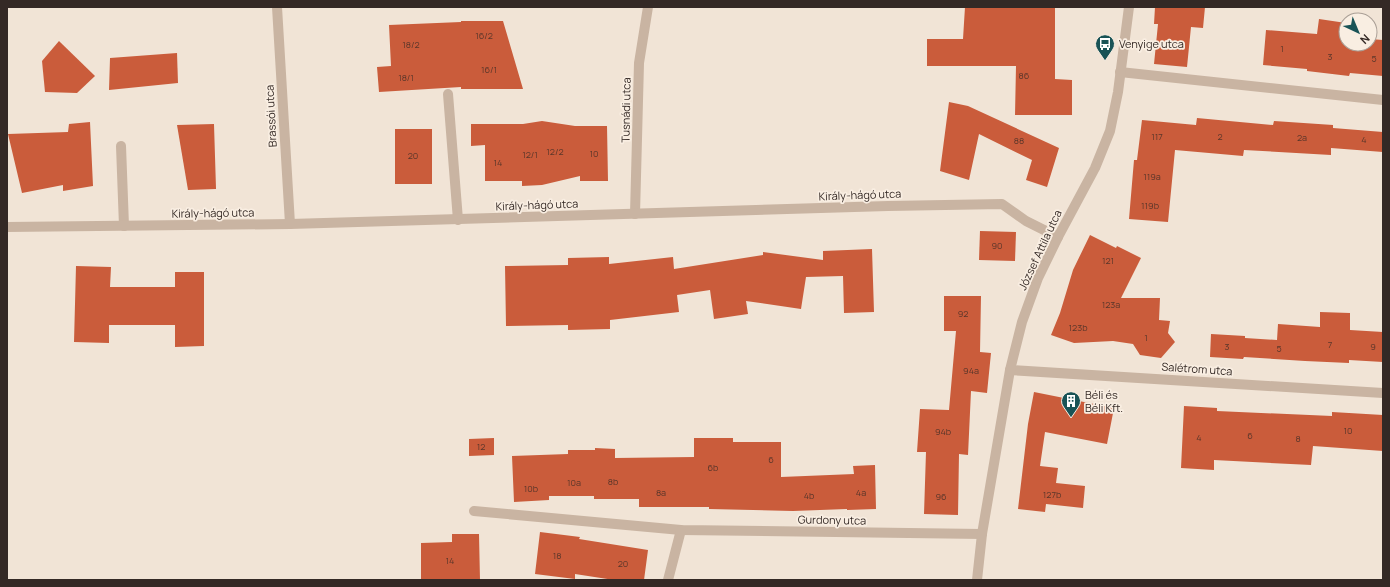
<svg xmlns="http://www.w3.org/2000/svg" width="1390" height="587" viewBox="0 0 1390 587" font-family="Manrope,sans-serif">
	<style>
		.building { fill: #ca5c3b }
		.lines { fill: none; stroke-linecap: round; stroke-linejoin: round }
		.service { stroke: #c9b4a2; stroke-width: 10 }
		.minor { stroke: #c9b4a2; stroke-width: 10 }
		.tertiary { stroke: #c9b4a2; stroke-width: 10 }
		.labels { text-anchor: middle; stroke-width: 3.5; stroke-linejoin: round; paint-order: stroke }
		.number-label { font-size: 9px; fill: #5a362a }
		.poi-label { font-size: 11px; fill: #342925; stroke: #f9eee2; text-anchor: start }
		.street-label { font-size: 11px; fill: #342925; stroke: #f9eee2 }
	</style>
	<rect width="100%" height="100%" fill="#f1e4d6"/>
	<g class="building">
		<path d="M965 7H1055V79L1072 80V115H1015L1016 66H927V39H963Z"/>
		<path d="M1155 7H1205L1203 28 1191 27 1187 67 1154 64 1158 24H1154Z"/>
		<path d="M1319 19 1346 23V44H1370V39L1383 40V76L1350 73 1349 76 1307 71V69L1263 65 1266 30 1317 34Z"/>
		<path d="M461 21H503L523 89H461V87L379 92 377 67 391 66 389 25 461 22Z"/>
		<path d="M59 41 95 76 77 93 45 92 42 61Z"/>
		<path d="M177 53 178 83 109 90 110 58Z"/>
		<path d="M949 102 968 106 1059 148 1047 187 1026 180 1032 160 979 134 969 180 940 171Z"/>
		<path d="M1197 118 1273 125 1274 121 1333 125V128L1383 132V152L1331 148V155L1244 150 1243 156 1175 150 1168 222 1129 219 1134 160H1137L1142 120 1196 125Z"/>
		<path d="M542 121 575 126H607L608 181H580V176L542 185 522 186V181H485V145L471 146V124H523Z"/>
		<path d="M90 122 93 186 63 191V185L22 193 8 134 68 132 69 124Z"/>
		<path d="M214 124 216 189 188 190 177 125Z"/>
		<rect x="395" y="129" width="37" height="55"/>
		<path d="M980 231 1016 232 1015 261 979 260Z"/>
		<path d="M1090 235 1116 248 1117 246 1141 258 1121 298H1160L1159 320 1170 321 1168 333 1175 342 1161 358 1140 355 1133 344 1113 341 1074 343 1051 335 1060 313 1073 270Z"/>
		<path d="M872 249 874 312 844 313 843 276 806 277 801 309 746 301 748 314 714 319 710 290 677 295 679 312 610 320V329L568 330V325L506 326 505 266 568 265V258L609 257V264L673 257 674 269 763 255V252L823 260V251Z"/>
		<path d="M76 266 111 267 110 287H175V272H204V346L175 347V325H109V343L74 342Z"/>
		<path d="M944 296H981L980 352 991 353 987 393 971 391 968 455 959 454 958 515 924 514 926 452H917L920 409 949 410 956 331H944Z"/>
		<path d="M1320 312 1350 313V330L1383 332V362L1349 360V363L1305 361 1244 357 1243 359 1210 357 1211 334 1245 336V338L1277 340 1278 324 1320 327Z"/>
		<path d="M1034 392 1114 408 1107 444 1045 432 1040 466 1058 468 1056 483 1085 486 1083 508 1046 504 1045 512 1018 509 1028 424Z"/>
		<path d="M1184 406 1217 408V411L1332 416V412L1383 415V451L1313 446 1311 465 1214 460V470L1181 468Z"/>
		<path d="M494 438V455L469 456V439Z"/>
		<path d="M694 438H733V442H781V477L854 474 853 466 875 465 876 509 847 510V509L793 511 709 509V507H639V499H594V496H549V500L514 502 512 456 568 454V450H595V448L615 449V458L694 457Z"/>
		<path d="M540 532 580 537 579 539 648 550 644 580H614L575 574V579L535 574Z"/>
		<path d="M452 534H479L480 580H421V543L452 542Z"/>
	</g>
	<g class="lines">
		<g class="service">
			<path d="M448 94 458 220"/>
			<path d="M121 146 124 226"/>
		</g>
		<g class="minor">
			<path d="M277 7 290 224"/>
			<path d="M1120 72 1383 100"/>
			<path d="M635 214 639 63 648 7"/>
			<path d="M7 227 290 224 888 206 1002 204 1026 221 1058 237"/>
			<path d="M1010 370 1383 393"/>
			<path d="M474 511 681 530 982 534"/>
			<path d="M668 580 681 530"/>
		</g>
		<path class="tertiary" d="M977 580 982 534 1010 370 1022 322 1038 278 1058 237 1095 168 1110 131 1118 92 1129 7"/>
	</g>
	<defs>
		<symbol id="bus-pin" viewBox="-11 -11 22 30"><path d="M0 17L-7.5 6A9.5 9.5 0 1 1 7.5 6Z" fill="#195356" stroke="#f9eee2"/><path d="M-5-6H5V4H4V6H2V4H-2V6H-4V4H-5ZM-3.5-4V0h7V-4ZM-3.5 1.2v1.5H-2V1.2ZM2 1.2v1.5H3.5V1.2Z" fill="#fff"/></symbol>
		<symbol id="building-pin" viewBox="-11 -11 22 30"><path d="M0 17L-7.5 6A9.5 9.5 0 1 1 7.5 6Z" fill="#195356" stroke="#f9eee2"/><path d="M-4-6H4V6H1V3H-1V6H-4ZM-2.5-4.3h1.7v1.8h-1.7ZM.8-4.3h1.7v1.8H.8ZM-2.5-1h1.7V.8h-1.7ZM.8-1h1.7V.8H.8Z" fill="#fff"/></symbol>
	</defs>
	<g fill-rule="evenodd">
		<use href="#bus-pin" x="1094" y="33" width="22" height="30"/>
		<use href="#building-pin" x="1060" y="390" width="22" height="30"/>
	</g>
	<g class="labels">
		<g class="number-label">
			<text x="484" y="39">16/2</text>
			<text x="411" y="48">18/2</text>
			<text x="1282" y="52">1</text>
			<text x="1330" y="60">3</text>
			<text x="1374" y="62">5</text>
			<text x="489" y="73">16/1</text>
			<text x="1024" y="79">86</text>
			<text x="406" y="81">18/1</text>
			<text x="1157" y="140">117</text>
			<text x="1220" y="140">2</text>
			<text x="1302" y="141">2a</text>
			<text x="1364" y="143">4</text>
			<text x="1019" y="144">88</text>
			<text x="555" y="155">12/2</text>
			<text x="594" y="157">10</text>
			<text x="530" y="158">12/1</text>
			<text x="413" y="159">20</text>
			<text x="498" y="166">14</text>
			<text x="1152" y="180">119a</text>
			<text x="1150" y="209">119b</text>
			<text x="997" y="249">90</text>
			<text x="1108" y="264">121</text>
			<text x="1111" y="308">123a</text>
			<text x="963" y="317">92</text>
			<text x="1078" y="331">123b</text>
			<text x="1146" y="341">1</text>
			<text x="1330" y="348">7</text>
			<text x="1227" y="350">3</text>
			<text x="1373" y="350">9</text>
			<text x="1279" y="352">5</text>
			<text x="971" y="374">94a</text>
			<text x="1348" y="434">10</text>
			<text x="943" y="435">94b</text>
			<text x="1250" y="439">6</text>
			<text x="1199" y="441">4</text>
			<text x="1298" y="442">8</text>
			<text x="481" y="450">12</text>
			<text x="771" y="463">6</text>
			<text x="713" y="471">6b</text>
			<text x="613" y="485">8b</text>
			<text x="574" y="486">10a</text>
			<text x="531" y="492">10b</text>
			<text x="661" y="496">8a</text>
			<text x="861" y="496">4a</text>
			<text x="1052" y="498">127b</text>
			<text x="809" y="499">4b</text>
			<text x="941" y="500">96</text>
			<text x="557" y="559">18</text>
			<text x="450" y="564">14</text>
			<text x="623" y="567">20</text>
		</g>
		<g class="poi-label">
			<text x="1119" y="48">Venyige utca</text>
			<text x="1085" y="399">Béli és<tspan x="1085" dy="13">Béli Kft.</tspan></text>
		</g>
		<g class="street-label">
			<text transform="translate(626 110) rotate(-89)" y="4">Tusnádi utca</text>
			<text transform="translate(271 116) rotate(-93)" y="4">Brassói utca</text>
			<text transform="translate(860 195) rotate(-2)" y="4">Király-hágó utca</text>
			<text transform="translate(537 205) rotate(-2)" y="4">Király-hágó utca</text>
			<text transform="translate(213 213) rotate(-1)" y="4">Király-hágó utca</text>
			<text transform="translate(1040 250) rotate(-65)" y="4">József Attila utca</text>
			<text transform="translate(1197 369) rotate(4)" y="4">Salétrom utca</text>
			<text transform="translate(832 520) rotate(1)" y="4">Gurdony utca</text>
		</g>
	</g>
	<rect width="1390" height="587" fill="none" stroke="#342925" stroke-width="16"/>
	<g transform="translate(1358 32) rotate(136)"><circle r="19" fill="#f9eee2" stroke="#aa9f96"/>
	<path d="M0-3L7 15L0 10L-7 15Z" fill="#195356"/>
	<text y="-6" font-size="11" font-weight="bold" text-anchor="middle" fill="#342925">N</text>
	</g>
</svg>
